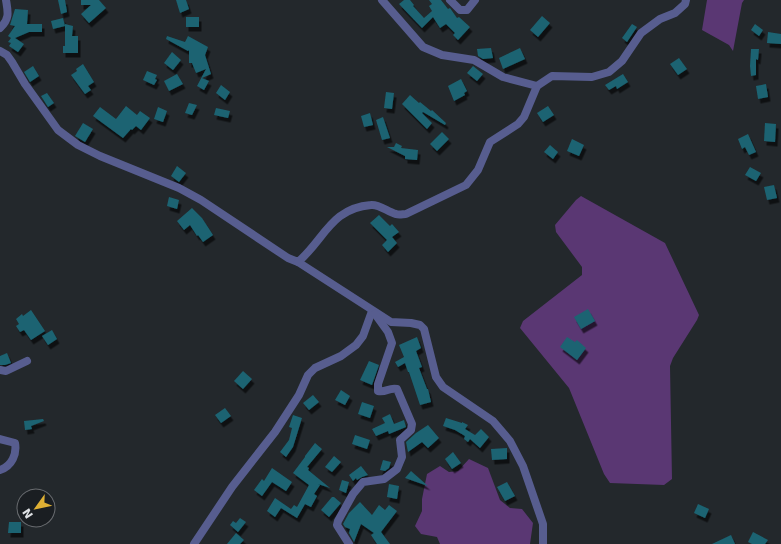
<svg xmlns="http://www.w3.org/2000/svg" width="781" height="544" viewBox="0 0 781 544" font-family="'DejaVu Sans',sans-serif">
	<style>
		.green { fill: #5a3773 }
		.building { fill: #1b6372; filter: url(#shadow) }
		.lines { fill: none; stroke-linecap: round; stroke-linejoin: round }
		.minor { stroke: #575d8f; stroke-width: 8 }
	</style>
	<defs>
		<filter id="shadow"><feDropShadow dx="2.5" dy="4.5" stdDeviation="0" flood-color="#0009"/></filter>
	</defs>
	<rect width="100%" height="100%" fill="#23282c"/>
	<g class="green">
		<path d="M707 0H744L742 3 733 51 729 45 702 30Z"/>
		<path d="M581 196 665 243 699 315 697 320 673 358 670 366 672 479 664 485 610 483 604 474 569 388 520 328 523 321 582 275V267L556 232 555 225 576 200Z"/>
		<path d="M469 459 488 468 500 500 510 508 522 509 533 523 530 544H440L437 537 421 534 415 526 422 511V499L427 474 440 466 449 472 458 471Z"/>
	</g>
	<g class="building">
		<path d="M58 0H65L67 12 61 14Z"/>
		<path d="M81 0H99L106 8 89 23 81 14 91 5H81Z"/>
		<path d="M176 0H186L189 9 180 13Z"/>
		<path d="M404 0H410L414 5 413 6 424 18 432 11 429 6 432 4 429 0H441L448 9 450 8 457 18 459 17 470 27 458 40 453 35 455 33 446 24 440 28 433 17 422 28 399 4Z"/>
		<path d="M15 9 28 10 27 24H42V32H29L15 38 24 44 18 52 9 46 11 43 8 42 11 38 8 36 15 26 10 25Z"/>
		<path d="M542 16 550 23 538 37 530 30Z"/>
		<rect x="186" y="17" width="13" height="10"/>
		<path d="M63 18 65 26 53 29 51 21Z"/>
		<path d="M65 24 73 26 72 36H78V53H63V46H65Z"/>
		<path d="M632 24 637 27 627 42 622 38Z"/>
		<path d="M755 24 763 30 759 36 751 30Z"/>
		<path d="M768 32 781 34V44L767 43Z"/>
		<path d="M167 36 185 42 188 36 208 47 205 55 211 74 202 78 209 81 204 90 197 86 206 69 196 73 192 63H189V50L188 51 166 39Z"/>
		<path d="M491 48 493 58 483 59 478 56 477 49Z"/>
		<path d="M520 48 525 59 503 69 499 58Z"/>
		<path d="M751 49H759L758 60 756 59V75L751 76 750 66Z"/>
		<path d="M172 52 181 60 173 70 164 63Z"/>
		<path d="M679 58 687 69 678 75 670 64Z"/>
		<path d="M83 64 94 82 88 86 91 90 85 94 71 75 77 71 76 69Z"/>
		<path d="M33 66 39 76 30 82 24 72Z"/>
		<path d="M473 66 483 74 477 81 467 73Z"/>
		<path d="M147 71 157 75 155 79 157 80 154 85 143 80Z"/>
		<path d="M177 74 183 84 169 91 164 81Z"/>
		<path d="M623 74 628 82 617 89 616 86 609 90 605 85Z"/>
		<path d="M461 79 467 91 464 93 465 95 454 101 448 86Z"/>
		<path d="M766 84 768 97 758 99 756 86Z"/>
		<path d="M221 85 230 92 225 100 216 93Z"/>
		<path d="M386 92 394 93 392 109 384 108Z"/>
		<path d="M47 93 54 103 48 107 41 96Z"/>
		<path d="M410 95 419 103 420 102 431 111 432 110 446 123 445 125 423 112 422 113 432 123 427 129 402 104Z"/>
		<path d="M189 103 197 105 192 115 185 113Z"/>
		<path d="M126 106 137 115 140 111 150 118 141 130 136 126 132 130 131 129 123 138 93 116 100 107 116 119Z"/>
		<path d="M548 106 554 115 543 122 537 113Z"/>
		<path d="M158 107 167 111 163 122 154 119Z"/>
		<path d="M216 108 230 111 228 118 214 115Z"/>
		<path d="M370 113 373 125 364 127 361 116Z"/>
		<path d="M383 117 390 138 382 140 376 120Z"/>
		<path d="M83 123 93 129 85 142 75 136Z"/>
		<path d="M765 123 776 124 775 142 764 141Z"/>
		<path d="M442 132 449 139 437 151 430 144Z"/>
		<path d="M748 134 756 152 749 155 745 147 742 149 738 139Z"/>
		<path d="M572 139 584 145 579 156 567 151Z"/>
		<path d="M396 143 402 146 401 148 418 150 417 160 405 159V156L387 147H394Z"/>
		<path d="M550 145 558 152 553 159 544 152Z"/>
		<path d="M177 166 186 173 179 182 171 176Z"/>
		<path d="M750 167 761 173 756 181 745 175Z"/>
		<path d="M774 185 777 198 767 200 764 187Z"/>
		<path d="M169 197 179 200 177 209 167 206Z"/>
		<path d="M192 208 202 218 213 235 203 242 198 235 197 236 190 225 184 230 177 221Z"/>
		<path d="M379 215 390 226 392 224 399 232 392 237 397 243 388 252 382 245 387 240 370 223Z"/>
		<path d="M588 309 595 321 581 329 574 317Z"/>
		<path d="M31 310 45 331 31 340 24 330 20 332 16 326 19 324 16 319 22 314 23 316Z"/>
		<path d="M52 330 57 339 48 345 42 336Z"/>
		<path d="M417 337 421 348 416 351 422 367 419 368 427 389H428L431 402 420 405 409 372H408L405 363 398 367 395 362 404 357 399 345Z"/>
		<path d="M567 337 575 342 577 340 586 348 577 360 560 347Z"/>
		<path d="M7 353 11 363 5 365H0V356Z"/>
		<path d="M369 361 379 365 372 385 360 380Z"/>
		<path d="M243 371 252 379 243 389 234 381Z"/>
		<path d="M341 390 350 396 345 405 335 400Z"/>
		<path d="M313 395 319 402 309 410 303 403Z"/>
		<path d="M362 402 374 406 370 418 358 414Z"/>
		<path d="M225 408 231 416 221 423 215 415Z"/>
		<path d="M390 414 394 424 404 420 406 427 389 434 388 431 376 436 372 429 385 423 382 418Z"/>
		<path d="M293 415 302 418 293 447 286 457 280 452 289 440 292 428 289 427Z"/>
		<path d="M446 418 462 423V422L468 425 465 429 475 435 481 429 489 437 480 448 470 439 468 442 464 439 465 436 455 430 443 426Z"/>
		<path d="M43 419 44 421 31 426 32 429 25 430 24 421Z"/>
		<path d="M428 425 439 438 428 448 422 442 408 452 406 442 416 433Z"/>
		<path d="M355 435 370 440 367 449 352 444Z"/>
		<path d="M315 443 322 449 307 467 309 468 308 470 330 488 318 484 320 485 314 494 317 496 311 507 305 504 297 518 281 508 275 517 267 511 275 498 291 509 294 505 297 507 309 485 293 473 305 457V456Z"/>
		<path d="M507 448V459L492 460 491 449Z"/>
		<path d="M453 452 461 463 452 469 445 459Z"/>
		<path d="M334 456 341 462 332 472 325 467Z"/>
		<path d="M383 460 391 462 389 468 385 471 380 470Z"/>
		<path d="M361 466 368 475 362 477 357 480 356 478 353 481 349 475Z"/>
		<path d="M272 468 292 482 286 491 272 482 262 496 254 490 262 479 264 481Z"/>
		<path d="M411 471 428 486 405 478Z"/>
		<path d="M342 480 349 482 346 493 339 490Z"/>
		<path d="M507 482 515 496 505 501 497 487Z"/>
		<path d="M389 484 399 486 397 499 387 497Z"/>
		<path d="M332 497H334L341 503 329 517 321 510Z"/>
		<path d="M360 502 372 515 379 505 385 510 389 505 397 511 381 532 390 544H377L371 535 374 533 361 524 354 542 349 533 350 529 345 527 343 524 349 513Z"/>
		<path d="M698 504 709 509 705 518 694 513Z"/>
		<path d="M240 518 246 522 238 532 230 525 233 521 236 523Z"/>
		<path d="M9 522H21V533H8Z"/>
		<path d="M753 532 768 540 765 544H752L748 542Z"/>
		<path d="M236 533 244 540 240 544H227Z"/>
		<path d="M731 535 735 544H712Z"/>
	</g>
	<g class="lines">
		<g class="minor">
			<path d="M382 0 423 47 442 55 474 60 503 77 537 86"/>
			<path d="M450 0 460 10H467L475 0"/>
			<path d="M0 28C10 19 8 12 6 0"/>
			<path d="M0 51 7 55 12 62 25 84 58 130 78 145 100 156 179 188 201 200 288 258 298 262C324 240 331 208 371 205 379 204 388 212 396 214 399 215 403 214 406 214L466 185 478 170 490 142 518 124 524 117 537 86 552 76 592 77 609 72 622 61 641 33 660 19 675 13 685 4 686 0"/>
			<path d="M298 262 391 322 411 323 420 325 424 329 436 377 443 387 493 421 510 441 523 466 543 524V544"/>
			<path d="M0 370 6 371 27 361"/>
			<path d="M0 439 15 443C17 454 12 466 0 470"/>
			<path d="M194 544 232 487 275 432 299 395 308 375 315 368 341 356 356 345 363 336 372 311"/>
			<path d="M349 544 337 525 338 521 353 494 363 482 384 479 397 469 402 457 400 440 411 430 412 424 397 389C389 387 386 393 378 391V384L392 343 388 332 375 314"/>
		</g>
	</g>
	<g transform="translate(36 508) rotate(237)"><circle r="19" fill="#1a1e22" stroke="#696c70"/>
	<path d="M0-3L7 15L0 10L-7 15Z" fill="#dfb034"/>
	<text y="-6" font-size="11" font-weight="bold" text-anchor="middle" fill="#dfe2e5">N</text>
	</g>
</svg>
